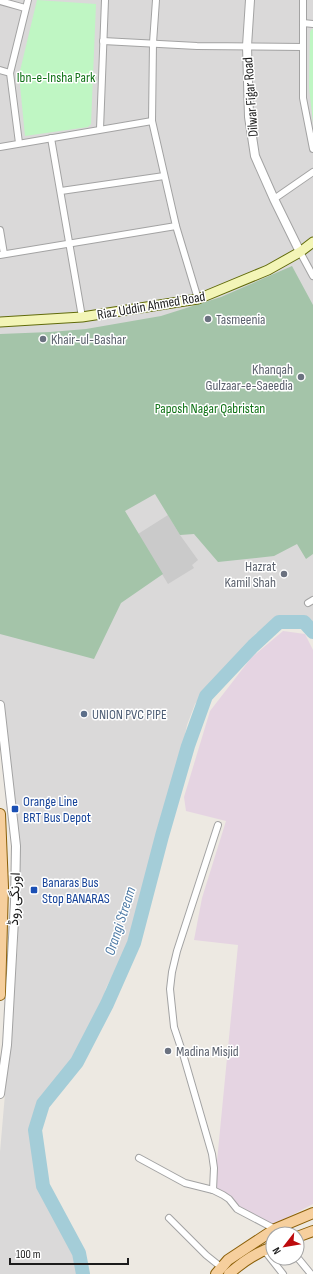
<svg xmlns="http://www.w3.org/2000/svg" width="313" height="1274" viewBox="0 0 313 1274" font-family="'Sofia Sans Condensed',Vazirmatn,sans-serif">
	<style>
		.residential { fill: #dad9d9 }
		.industrial { fill: #e5d4e2 }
		.religious { fill: #cacaca }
		.cemetery { fill: #a4c4a9 }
		.park { fill: #bff6c3 }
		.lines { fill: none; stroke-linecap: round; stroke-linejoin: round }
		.river { stroke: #a4cdd8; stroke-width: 14 }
		.minor-casing { stroke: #a3a3a3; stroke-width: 8 }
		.tertiary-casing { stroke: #a3a3a3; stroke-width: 10 }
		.secondary-casing { stroke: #616b0a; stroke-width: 11 }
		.primary-casing { stroke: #8b5f08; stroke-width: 12 }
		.minor { stroke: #fff; stroke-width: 6 }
		.tertiary { stroke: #fff; stroke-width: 8 }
		.secondary { stroke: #f3f5b7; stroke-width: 9 }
		.primary { stroke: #f6cf9d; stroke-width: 10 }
		.worship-dot { fill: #6b7280; stroke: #fff; stroke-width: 1.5 }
		.service-dot { fill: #5c6f8a; stroke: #fff; stroke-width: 1.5 }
		.transit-dot { fill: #1a4fb4; stroke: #fff; stroke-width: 1.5 }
		.labels { text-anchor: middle; stroke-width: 3; stroke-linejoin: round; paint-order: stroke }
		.park-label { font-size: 14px; fill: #117318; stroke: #fff }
		.street-label { font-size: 14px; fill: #1c1c1c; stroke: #fff }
		.worship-label { font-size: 14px; fill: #5b616d; stroke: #fff; text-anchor: start }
		.service-label { font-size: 14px; fill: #4e5e75; stroke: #fff; text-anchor: start }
		.transit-label { font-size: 14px; fill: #164399; stroke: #fff; text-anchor: start }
		.water-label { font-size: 15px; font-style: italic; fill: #4e7aa5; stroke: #fff }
	</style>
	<rect width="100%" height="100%" fill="#ede9e2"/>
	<path class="residential" d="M0 0H313V630L295 621 256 633 239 659 215 680 195 704 187 725 175 782 151 879 121 959 106 988 94 1029 55 1094 37 1127 35 1141 39 1177 48 1204 70 1233 85 1259 86 1274H0V1152L18 943 16 815 0 708Z"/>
	<path class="industrial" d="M283 631 305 634 313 650V1204L273 1225 214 1192 238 945 194 940 202 898 226 821 186 811 184 797 210 711 251 658Z"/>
	<path class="religious" d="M168 515 180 535 198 560 192 565 194 568 168 584 138 534Z"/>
	<path class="cemetery" d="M292 266 313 305V554L306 559 297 544 274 556 218 562 194 534 180 535 155 494 125 511 163 574 121 603 94 659 0 634V334L50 332 86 329 161 316 221 297Z"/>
	<g class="park">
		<path d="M37 0 96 4 91 124 88 127 25 136 19 75Z"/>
		<path d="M312 29H313V123L309 87 310 32Z"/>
	</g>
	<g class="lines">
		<path class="river" d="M83 1274 79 1253 43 1186 35 1130 43 1104 77 1062 107 1004 134 943 162 836 188 746 206 696 253 646 279 622H304L313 632"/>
		<defs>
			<g id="minor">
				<path d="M156 0 153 43 152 121 176 226 198 299"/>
				<path d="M303 0V98L313 149"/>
				<path d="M0 1 25 8"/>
				<path d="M303 23 313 24"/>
				<path d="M103 41 197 46 303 47"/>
				<path d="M0 70 10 73"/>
				<path d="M100 129 105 0"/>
				<path d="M51 138 82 317"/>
				<path d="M19 143 10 73 28 0"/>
				<path d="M0 147 152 121"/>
				<path d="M61 191 164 176"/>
				<path d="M274 199 313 172"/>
				<path d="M0 230 4 254"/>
				<path d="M300 252 313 276"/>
				<path d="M0 255 176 226"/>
				<path d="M308 603 313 600"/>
				<path d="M139 1158 185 1183 213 1190 223 1195 229 1199 237 1209 275 1229"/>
				<path d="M213 1190 214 1168 212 1154 183 1054 174 1027 170 989 172 972 177 951 218 825"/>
				<path d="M169 1218 206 1255 221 1267"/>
				<path d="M264 1250 283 1274"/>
				<path d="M297 1257 311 1274"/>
			</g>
			<g id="tertiary">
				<path d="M250 0 247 46 249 117 255 156 274 199 300 252"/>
				<path d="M0 705 16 846 15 902 7 1045 0 1094"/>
			</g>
			<path id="secondary" d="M0 322 82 317 198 299 268 270 300 252 313 242"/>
			<g id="primary">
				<path d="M0 814 3 887 0 995"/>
				<path d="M297 1237 313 1231"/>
				<path d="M216 1274 228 1260 275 1229 313 1213"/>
				<path d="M229 1274C241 1263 257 1252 273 1247"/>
			</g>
		</defs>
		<use href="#minor" class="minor-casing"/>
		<use href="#tertiary" class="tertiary-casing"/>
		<use href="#secondary" class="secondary-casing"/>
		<use href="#primary" class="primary-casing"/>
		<use href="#minor" class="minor"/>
		<use href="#tertiary" class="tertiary"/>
		<use href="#secondary" class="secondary"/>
		<use href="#primary" class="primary"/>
	</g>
	<g class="worship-dot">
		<circle cx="208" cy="319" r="4"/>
		<circle cx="43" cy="339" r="4"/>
		<circle cx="301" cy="377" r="4"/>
		<circle cx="284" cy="574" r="4"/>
		<circle cx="168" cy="1051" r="4"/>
	</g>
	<circle class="service-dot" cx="84" cy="714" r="4"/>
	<g class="transit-dot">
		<rect x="11" y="805" width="8" height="8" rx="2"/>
		<rect x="30" y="886" width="8" height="8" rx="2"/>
	</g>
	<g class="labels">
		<g class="park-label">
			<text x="56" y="82">Ibn-e-Insha Park</text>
			<text x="210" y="413">Paposh Nagar Qabristan</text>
		</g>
		<g class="street-label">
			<text transform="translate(250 97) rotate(-94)" y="5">Dilwar Figar Road</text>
			<text transform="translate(151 305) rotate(-10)" y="5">Riaz Uddin Ahmed Road</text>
			<text transform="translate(14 899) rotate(-88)" y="5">اورنگی روڈ</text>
		</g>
		<g class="worship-label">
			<text x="216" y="324">Tasmeenia</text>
			<text x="51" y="344">Khair-ul-Bashar</text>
			<text x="293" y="374" text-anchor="end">Khanqah<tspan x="293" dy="16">Gulzaar-e-Saeedia</tspan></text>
			<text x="276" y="571" text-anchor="end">Hazrat<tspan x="276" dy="16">Kamil Shah</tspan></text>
			<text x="176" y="1056">Madina Misjid</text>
		</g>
		<g class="service-label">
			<text x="92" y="719">UNION PVC PIPE</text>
		</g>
		<g class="transit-label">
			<text x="23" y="806">Orange Line<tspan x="23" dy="16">BRT Bus Depot</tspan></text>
			<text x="42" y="887">Banaras Bus<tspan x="42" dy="16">Stop BANARAS</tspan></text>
		</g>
		<g class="water-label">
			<text transform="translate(120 921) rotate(-72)" y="5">Orangi Stream</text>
		</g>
	</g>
	<g transform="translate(285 1246) rotate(239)"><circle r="19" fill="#ffffff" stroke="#a4a4a4"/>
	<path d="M0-3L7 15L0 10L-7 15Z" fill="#bd0a0c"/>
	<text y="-6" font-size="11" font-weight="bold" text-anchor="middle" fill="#1c1c1c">N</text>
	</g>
	<path d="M10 1258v6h118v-6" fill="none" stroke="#1c1c1c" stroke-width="2"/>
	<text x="16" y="1258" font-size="12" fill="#1c1c1c" stroke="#ffffff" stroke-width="3" paint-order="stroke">100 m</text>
</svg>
